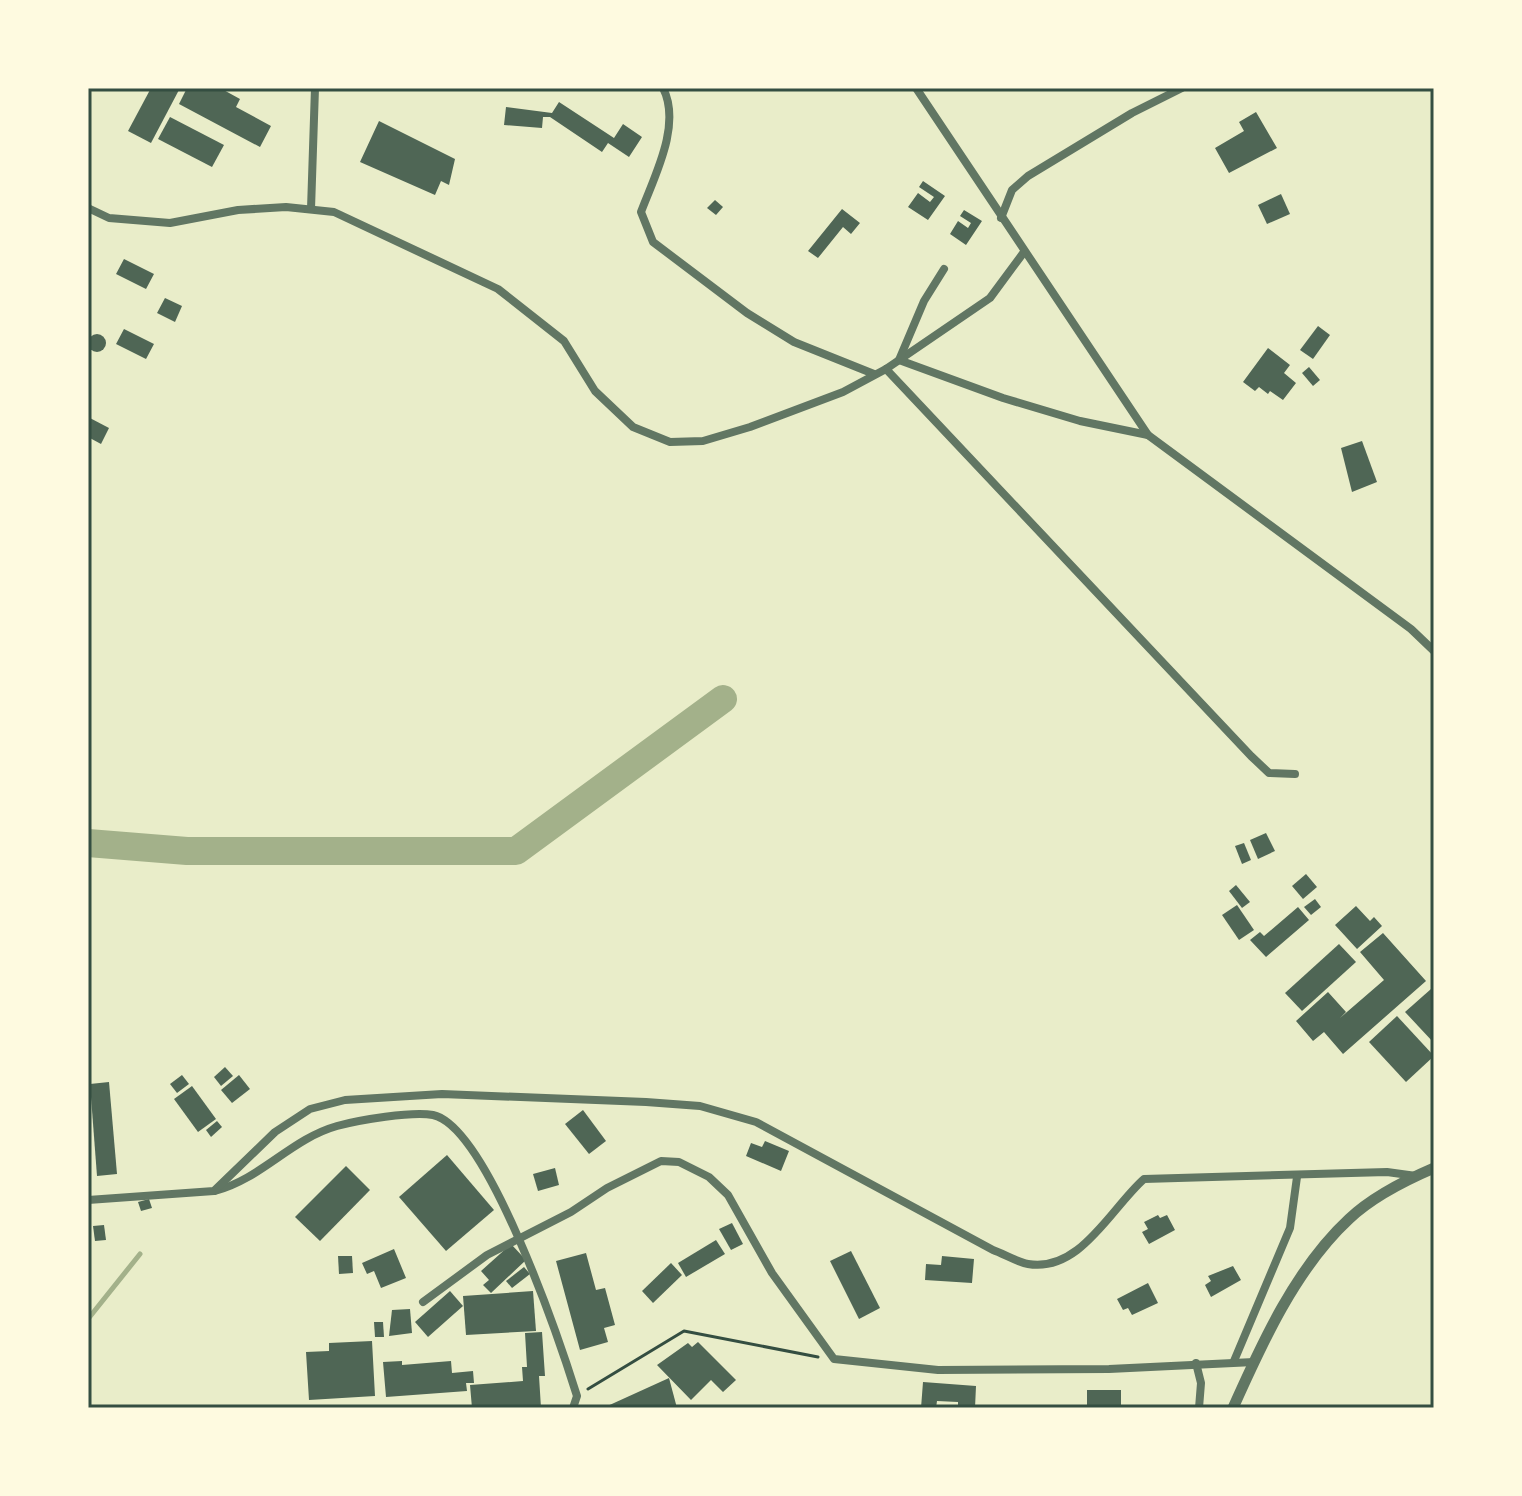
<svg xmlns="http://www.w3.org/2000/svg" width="1522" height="1496" viewBox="0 0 1522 1496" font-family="Bitter,serif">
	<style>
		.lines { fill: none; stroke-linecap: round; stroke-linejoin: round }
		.stream { stroke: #a3b18a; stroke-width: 5 }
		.river { stroke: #a3b18a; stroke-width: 28 }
		.building { fill: #4f6655 }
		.path { stroke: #344e41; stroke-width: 3 }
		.minor { stroke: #617663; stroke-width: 8 }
		.tertiary { stroke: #617663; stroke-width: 11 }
		.neatline { fill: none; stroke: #344e41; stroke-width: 3 }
	</style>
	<rect width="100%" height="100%" fill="#e9edc9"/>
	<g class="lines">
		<path class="stream" d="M88 1319 140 1254"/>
		<path class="river" d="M88 843 187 851H516L723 699"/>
	</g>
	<g class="building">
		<path d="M151 88H180L151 143 128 131Z"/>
		<path d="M187 88H220L240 99 236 107 271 126 260 147 179 104Z"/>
		<path d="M559 102 614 138 623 124 642 137 629 157 608 143 602 152 550 117H543L542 128 504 125 506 107 552 113Z"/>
		<path d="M1256 112 1277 148 1229 173 1215 148 1244 131 1239 122Z"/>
		<path d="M170 117 224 145 212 167 158 139Z"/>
		<path d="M379 121 455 159 449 185 441 181 435 195 360 162Z"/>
		<path d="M923 181 945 196 928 220 908 207 918 193 930 202 934 197 919 187Z"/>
		<path d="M1281 194 1290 214 1267 224 1258 205Z"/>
		<path d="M715 200 723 207 716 215 707 208Z"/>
		<path d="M842 209 860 223 851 234 843 227 818 258 808 251Z"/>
		<path d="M964 210 982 221 966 245 950 234 958 221 968 228 971 223 960 216Z"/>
		<path d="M124 259 154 274 146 289 116 274Z"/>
		<path d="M165 298 182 306 175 322 157 313Z"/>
		<path d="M1318 326 1330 335 1313 359 1300 350Z"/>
		<path d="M124 329 154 344 146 359 116 344Z"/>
		<circle cx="97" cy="343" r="9"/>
		<path d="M1268 348 1290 365 1284 373 1296 383 1283 400 1270 391 1268 394 1259 387 1255 391 1243 382Z"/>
		<path d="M1309 367 1320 380 1313 386 1302 373Z"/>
		<path d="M88 417 109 428 101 444 88 437Z"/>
		<path d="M1362 441 1377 482 1352 492 1341 448Z"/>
		<path d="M1266 833 1275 851 1258 859 1250 840Z"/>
		<path d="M1244 843 1251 860 1242 864 1235 846Z"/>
		<path d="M1306 874 1317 887 1303 899 1292 886Z"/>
		<path d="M1236 885 1250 902 1242 908 1229 891Z"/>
		<path d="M1315 899 1321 907 1311 915 1304 907Z"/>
		<path d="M1237 905 1254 930 1239 940 1222 915Z"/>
		<path d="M1356 906 1370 921 1374 917 1382 926 1357 949 1335 925Z"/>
		<path d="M1298 907 1309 920 1266 957 1250 940 1260 932 1264 936Z"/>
		<path d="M1383 933 1426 981 1343 1054 1324 1032 1313 1041 1296 1021 1328 992 1346 1012 1340 1018 1384 980 1360 952Z"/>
		<path d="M1339 944 1356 962 1302 1011 1285 993Z"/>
		<path d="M1431 989 1434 992V1043L1405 1012Z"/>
		<path d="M1397 1016 1434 1056 1406 1082 1369 1042Z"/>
		<path d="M225 1067 233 1076 221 1086 214 1077Z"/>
		<path d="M182 1075 189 1084 177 1093 170 1084Z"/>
		<path d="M239 1075 250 1089 232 1103 221 1090Z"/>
		<path d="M109 1082 117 1174 97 1176 90 1084Z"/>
		<path d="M192 1086 216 1119 198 1132 174 1099Z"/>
		<path d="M583 1110 606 1141 589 1154 565 1124Z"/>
		<path d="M217 1121 222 1127 211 1137 206 1130Z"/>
		<path d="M765 1141 789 1151 781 1171 746 1156 751 1143 762 1147Z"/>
		<path d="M447 1155 494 1210 446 1251 399 1197Z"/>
		<path d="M346 1166 370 1190 320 1241 295 1217Z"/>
		<path d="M555 1168 559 1185 538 1191 533 1174Z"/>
		<path d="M149 1199 152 1208 141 1211 138 1202Z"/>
		<path d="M1158 1215 1160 1218 1167 1215 1175 1230 1149 1244 1142 1232 1148 1229 1144 1222Z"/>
		<path d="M732 1223 743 1244 731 1250 719 1229Z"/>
		<path d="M104 1225 106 1240 95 1241 93 1226Z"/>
		<path d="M716 1240 725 1254 686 1277 678 1263Z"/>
		<path d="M511 1244 526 1260 491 1293 483 1285 489 1280 481 1271Z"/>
		<path d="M394 1249 406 1278 381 1288 374 1271 367 1274 362 1263Z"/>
		<path d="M851 1251 880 1308 859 1319 830 1261Z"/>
		<path d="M586 1253 596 1290 605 1288 615 1325 604 1328 608 1342 580 1350 556 1261Z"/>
		<path d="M338 1256H352L353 1273 339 1274Z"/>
		<path d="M942 1256 974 1259 972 1283 925 1280 926 1264 941 1265Z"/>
		<path d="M671 1263 682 1275 653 1303 642 1291Z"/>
		<path d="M1233 1266 1241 1280 1211 1297 1205 1285 1211 1281 1208 1276Z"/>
		<path d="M524 1267 530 1274 512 1288 506 1281Z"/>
		<path d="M1148 1283 1158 1303 1132 1315 1128 1308 1123 1310 1117 1299Z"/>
		<path d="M450 1291 463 1306 428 1337 415 1322Z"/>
		<path d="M533 1291 536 1331 466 1335 463 1296Z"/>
		<path d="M410 1309 412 1333 389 1336 392 1310Z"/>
		<path d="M374 1322H383L384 1337H375Z"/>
		<path d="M542 1332 545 1376H539L541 1408H472L470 1385 523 1381 522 1367H527L525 1333Z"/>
		<path d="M372 1341 375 1396 309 1400 306 1352 329 1351V1343Z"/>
		<path d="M698 1342 736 1380 723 1392 711 1380 691 1400 657 1365 688 1343 692 1347Z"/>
		<path d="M402 1361V1365L451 1361 452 1373 473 1371 474 1383H466L467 1391 386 1397 383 1362Z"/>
		<path d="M669 1378 677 1408H603Z"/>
		<path d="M923 1382 976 1386 975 1408H958V1402L937 1401 936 1408H921Z"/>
		<rect x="1087" y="1390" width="34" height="18"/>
	</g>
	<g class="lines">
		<path class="path" d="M588 1389 684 1331 818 1357"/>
		<g class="minor">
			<path d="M663 88C682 125 654 177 641 212L653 242 747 313 794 342 874 374"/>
			<path d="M916 88 1148 435"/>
			<path d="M88 208 109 218 170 223 238 210 286 207 334 212 498 289 564 341 595 391 633 427 670 442 703 441 750 427 843 392 886 369 990 298 1024 252"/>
			<path d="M311 209 315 88"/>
			<path d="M1001 218 1012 190 1028 176 1132 113 1182 88"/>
			<path d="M944 269 924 301 899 360 1003 398 1080 421 1148 435 1411 629 1434 651"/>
			<path d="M886 369 1251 756 1269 773 1295 774"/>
			<path d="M215 1191C261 1179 291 1139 337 1126 359 1120 412 1111 433 1115 488 1127 560 1342 577 1396L573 1408"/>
			<path d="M88 1200 214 1191 275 1132 310 1109 345 1100 442 1094 646 1102 700 1106 756 1122 993 1250C1004 1254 1017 1262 1028 1264 1080 1273 1111 1208 1144 1179L1387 1172 1416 1176"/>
			<path d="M423 1302 487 1255 571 1212 607 1188 661 1161 679 1162 709 1177 728 1195 772 1273 834 1359 938 1370 1109 1369 1254 1362"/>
			<path d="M1234 1361 1290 1228 1297 1177"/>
			<path d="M1196 1363 1201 1383 1199 1408"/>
		</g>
		<path class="tertiary" d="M1233 1408C1262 1343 1296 1268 1349 1219 1371 1198 1406 1180 1434 1168"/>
	</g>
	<rect width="1522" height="1496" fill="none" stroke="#fefae0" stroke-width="180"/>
	<rect x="90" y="90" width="1342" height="1316" class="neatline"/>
</svg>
